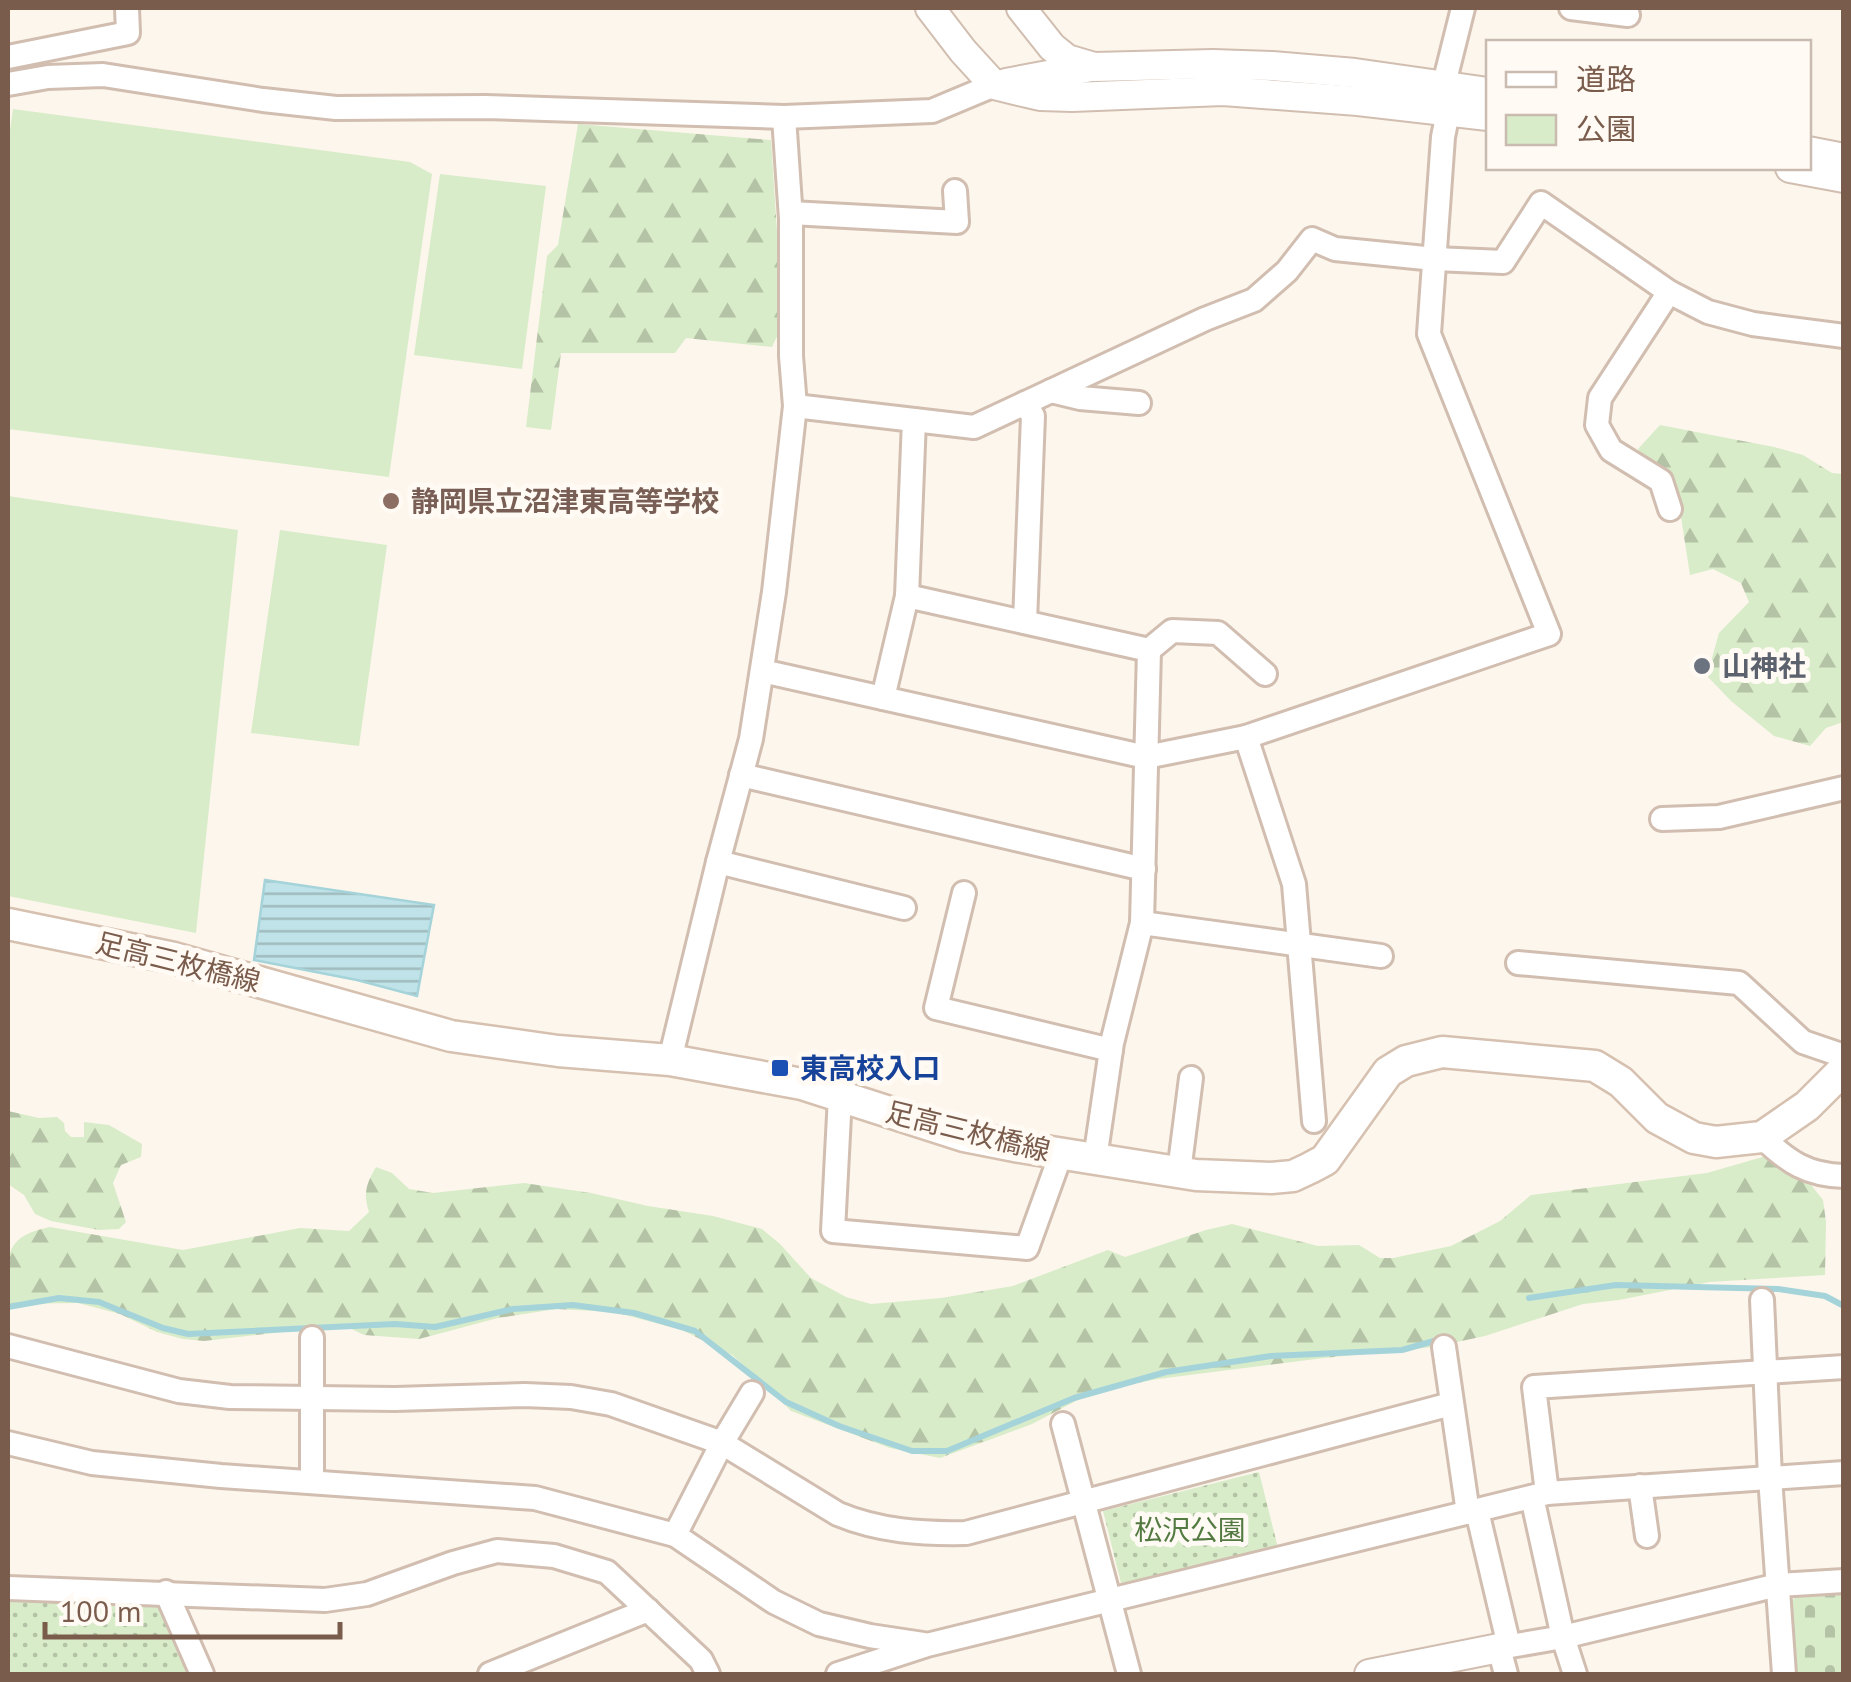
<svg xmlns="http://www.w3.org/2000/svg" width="1851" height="1682" viewBox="0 0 1851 1682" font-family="'PT Sans','Noto Sans JP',sans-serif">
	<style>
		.green { fill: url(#green-dots) }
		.forest { fill: url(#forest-firs) }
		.cemetery { fill: url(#cemetery-stones) }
		.pitch { fill: #d8ecc9 }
		.water { fill: url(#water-rules); stroke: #a5d3da; stroke-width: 2.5 }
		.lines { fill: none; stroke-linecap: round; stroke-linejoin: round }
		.stream { stroke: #a5d3da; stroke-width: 6 }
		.minor-casing { stroke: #d1beb0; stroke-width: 28 }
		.tertiary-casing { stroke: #d1beb0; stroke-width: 32 }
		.secondary-casing { stroke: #d6c0b0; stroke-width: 35 }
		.minor { stroke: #fff; stroke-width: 22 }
		.tertiary { stroke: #fff; stroke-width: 28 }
		.secondary { stroke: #fff; stroke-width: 30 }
		.education-dot { fill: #8d6e63; stroke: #fffaf3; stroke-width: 4 }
		.worship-dot { fill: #6b7280; stroke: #fffaf3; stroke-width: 4 }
		.transit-dot { fill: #1a4fb4; stroke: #fffaf3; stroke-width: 4 }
		.labels { text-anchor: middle; stroke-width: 10; stroke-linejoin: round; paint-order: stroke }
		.education-label { font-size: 28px; font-weight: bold; fill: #785e54; stroke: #fffaf3; text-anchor: start }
		.worship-label { font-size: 28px; font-weight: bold; fill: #5b616d; stroke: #fffaf3; text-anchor: start }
		.street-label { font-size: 28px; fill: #7a5c4d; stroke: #fffaf3 }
		.transit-label { font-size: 28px; font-weight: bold; fill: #164399; stroke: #fffaf3; text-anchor: start }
		.park-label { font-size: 28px; fill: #537a41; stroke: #fffaf3 }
	</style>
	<defs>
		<pattern id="green-dots" width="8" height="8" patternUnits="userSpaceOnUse" patternTransform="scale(2.5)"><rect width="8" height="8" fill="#d8ecc9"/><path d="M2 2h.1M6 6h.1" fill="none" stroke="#b4c2a5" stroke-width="1.8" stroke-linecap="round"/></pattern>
		<pattern id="forest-firs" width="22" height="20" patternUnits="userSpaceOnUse" patternTransform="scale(2.5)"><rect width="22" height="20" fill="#d8ecc9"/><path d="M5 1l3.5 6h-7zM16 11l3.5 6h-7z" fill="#b4c2a5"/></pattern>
		<pattern id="cemetery-stones" width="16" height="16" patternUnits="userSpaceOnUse" patternTransform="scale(2.5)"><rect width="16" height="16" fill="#d8ecc9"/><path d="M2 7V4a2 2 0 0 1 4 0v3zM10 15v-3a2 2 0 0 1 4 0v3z" fill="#b4c2a5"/></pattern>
		<pattern id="water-rules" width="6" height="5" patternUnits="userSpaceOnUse" patternTransform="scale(2.5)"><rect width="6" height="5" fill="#bfe3e8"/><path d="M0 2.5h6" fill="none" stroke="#a0bbbe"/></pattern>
	</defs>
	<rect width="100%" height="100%" fill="#fdf6ec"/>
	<g class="green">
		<path d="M1259 1472 1278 1548 1122 1587 1103 1511Z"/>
		<path d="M8 1601 154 1602 164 1609 191 1674H11L8 1667Z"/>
	</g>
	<g class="forest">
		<path d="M578 124 771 140 783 324 772 347 686 338 675 353H561L551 430 526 427 547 256 558 245Z"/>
		<path d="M1660 425 1774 447 1803 455 1832 473 1843 474V722L1826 728 1810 746 1774 736 1731 701 1707 676 1719 633 1749 602 1741 583 1713 569 1690 575 1679 504 1638 449Z"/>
		<path d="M8 1111 39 1118 57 1117 64 1123 65 1131 71 1137H84V1122L109 1125 142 1144 141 1157 121 1165 113 1183 126 1222 119 1229 99 1230 51 1221 35 1214 24 1195 8 1184Z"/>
		<path d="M1766 1156 1785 1173 1808 1181 1823 1200 1826 1222 1825 1275 1710 1282 1619 1300 1583 1304 1485 1336 1433 1347 1324 1358 1158 1379 1095 1391 1032 1424 940 1458 890 1448 791 1411 767 1386 732 1355 682 1330 614 1312 556 1309 498 1318 419 1339 364 1335 343 1325 204 1341 183 1339 157 1332 120 1314 78 1303 8 1304C8 1259 0 1237 50 1227L183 1250 300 1228 349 1231 369 1212C363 1194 366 1184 376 1167L392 1173 409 1189 433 1193 524 1183 591 1193 648 1206 713 1216 762 1229 780 1244 811 1278 846 1297 871 1304 941 1298 1013 1286 1108 1250 1125 1257 1206 1230 1232 1224 1318 1246 1359 1245 1380 1258H1393L1451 1246 1500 1221 1531 1195 1707 1173Z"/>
	</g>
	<path class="cemetery" d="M1843 1588V1674H1794L1790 1602 1802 1592Z"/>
	<g class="pitch">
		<path d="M13 109 410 162 432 174 389 477 8 429V144Z"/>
		<path d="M440 174 546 186 522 369 414 355Z"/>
		<path d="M8 496 238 530 196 933 8 896Z"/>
		<path d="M280 530 387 545 359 746 251 733Z"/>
	</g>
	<path class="water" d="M265 880 434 905 417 996 357 980 254 960Z"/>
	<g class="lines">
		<g class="stream">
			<path d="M1529 1298 1616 1285 1778 1289 1825 1296 1844 1306"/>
			<path d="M8 1307 59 1298 99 1302 163 1328 188 1334 395 1324 435 1327 513 1309 573 1305 634 1313 695 1331 786 1402 839 1426 912 1451H947L1074 1398 1166 1372 1271 1356 1402 1350 1441 1339"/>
		</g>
		<defs>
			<g id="minor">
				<path d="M1571 8 1628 15"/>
				<path d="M8 57 128 33 127 8"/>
				<path d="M8 84 48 77 103 75 263 100 336 108 485 107 784 117 932 111 994 85"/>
				<path d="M1444 84 1463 8"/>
				<path d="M791 213 957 222 955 191"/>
				<path d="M1669 292 1600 398 1597 425 1611 450 1661 481 1670 509"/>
				<path d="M1051 391 1080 398 1139 403"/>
				<path d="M1025 403 1033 416 1025 622"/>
				<path d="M795 406 974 427 1205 319 1254 300 1287 271 1312 239 1335 249 1435 259 1503 262 1541 203 1669 292 1708 312 1753 324 1844 336"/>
				<path d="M907 596 1149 650 1142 923 1112 1043 1095 1159"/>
				<path d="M1149 650 1172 631 1218 633 1265 674"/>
				<path d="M762 671 1146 757 1246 737 1294 884 1314 1121"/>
				<path d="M883 698 907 596 914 420"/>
				<path d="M1246 737 1549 634 1429 334 1443 137 1448 112"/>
				<path d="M741 775 1144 869"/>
				<path d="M1662 819 1719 817 1844 788"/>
				<path d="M718 862 904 908"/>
				<path d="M964 893 936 1008 1111 1050"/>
				<path d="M1142 923 1381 956"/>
				<path d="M1518 963 1739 983 1803 1042 1844 1056"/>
				<path d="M670 1060 718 862 751 739 774 592 795 406 791 356V219L784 117"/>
				<path d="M840 1096 833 1231 1027 1248 1061 1154"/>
				<path d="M1762 1137C1788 1162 1807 1175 1844 1176"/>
				<path d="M1179 1172 1191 1078"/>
				<path d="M1762 1300 1770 1477 1784 1674"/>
				<path d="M312 1338V1482"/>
				<path d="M8 1346 179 1391 230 1397 395 1399 525 1395 571 1397 611 1404 722 1443 838 1514C879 1531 922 1534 966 1533L1451 1404"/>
				<path d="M1444 1347 1468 1513"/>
				<path d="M1063 1424 1129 1674"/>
				<path d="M8 1443 92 1463 221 1476 535 1498 675 1535 774 1602 819 1624 870 1636 923 1644"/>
				<path d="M1640 1486 1647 1536"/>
				<path d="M1547 1493 1534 1387 1844 1367"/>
				<path d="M1532 1497 1563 1637 1575 1674"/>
				<path d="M1477 1511 1509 1646"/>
				<path d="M675 1535 722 1443 752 1393"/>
				<path d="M8 1588 325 1600 367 1594 453 1563 497 1551 554 1556 607 1572 701 1660 708 1674"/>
				<path d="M166 1592 202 1674"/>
				<path d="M490 1674 648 1610"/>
				<path d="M838 1674 927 1645 1547 1493 1844 1473"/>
				<path d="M1506 1674 1499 1648 1563 1637 1778 1585 1844 1581"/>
			</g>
			<g id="tertiary">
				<path d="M930 8 963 51 994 85 1040 96 1072 97 1223 91 1358 101 1488 116"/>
				<path d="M1021 8 1052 47 1067 59 1094 67 1213 64 1272 66 1355 73 1488 92"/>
				<path d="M1006 83 1091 67"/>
				<path d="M1808 151 1844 158"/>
				<path d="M1790 168 1844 178"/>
				<path d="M1369 1674 1499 1648"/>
			</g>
			<path id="secondary" d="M8 924 174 958 451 1036 558 1051 670 1060 802 1084 964 1136 1020 1147 1196 1175 1271 1178 1293 1176 1310 1168 1325 1160 1388 1072 1406 1061 1442 1052 1595 1066 1621 1082 1657 1118 1694 1138 1716 1142 1762 1137 1807 1106 1844 1069"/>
		</defs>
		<use href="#minor" class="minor-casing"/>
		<use href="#tertiary" class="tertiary-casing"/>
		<use href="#secondary" class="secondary-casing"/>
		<use href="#minor" class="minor"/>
		<use href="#tertiary" class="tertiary"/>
		<use href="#secondary" class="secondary"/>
	</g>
	<circle class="education-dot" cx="391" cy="501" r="10"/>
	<circle class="worship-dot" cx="1702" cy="666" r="10"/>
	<rect class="transit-dot" x="770" y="1058" width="20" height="20" rx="5"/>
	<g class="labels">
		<g class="education-label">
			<text x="411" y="511">静岡県立沼津東高等学校</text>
		</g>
		<g class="worship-label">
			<text x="1722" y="676">山神社</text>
		</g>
		<g class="street-label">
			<text transform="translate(178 962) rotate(14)" y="10">足高三枚橋線</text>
			<text transform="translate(968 1131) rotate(14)" y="10">足高三枚橋線</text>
		</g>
		<g class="transit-label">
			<text x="800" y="1078">東高校入口</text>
		</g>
		<g class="park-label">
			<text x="1190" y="1540">松沢公園</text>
		</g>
	</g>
	<rect width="1851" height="1682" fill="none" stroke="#7a5c4d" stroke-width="20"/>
	<rect x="1486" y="40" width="325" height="130" fill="#fffaf3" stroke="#cabbb1" stroke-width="2.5"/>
	<rect x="1506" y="72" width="50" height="15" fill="#ffffff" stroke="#cabbb1" stroke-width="2.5"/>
	<text x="1576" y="90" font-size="30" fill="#7a5c4d">道路</text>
	<rect x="1506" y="115" width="50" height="30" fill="#d8ecc9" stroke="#cabbb1" stroke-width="2.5"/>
	<text x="1576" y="140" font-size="30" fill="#7a5c4d">公園</text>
	<path d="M45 1622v15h295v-15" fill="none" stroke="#7a5c4d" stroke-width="5"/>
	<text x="60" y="1622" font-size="30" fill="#7a5c4d" stroke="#fffaf3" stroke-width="8" paint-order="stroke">100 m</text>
</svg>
